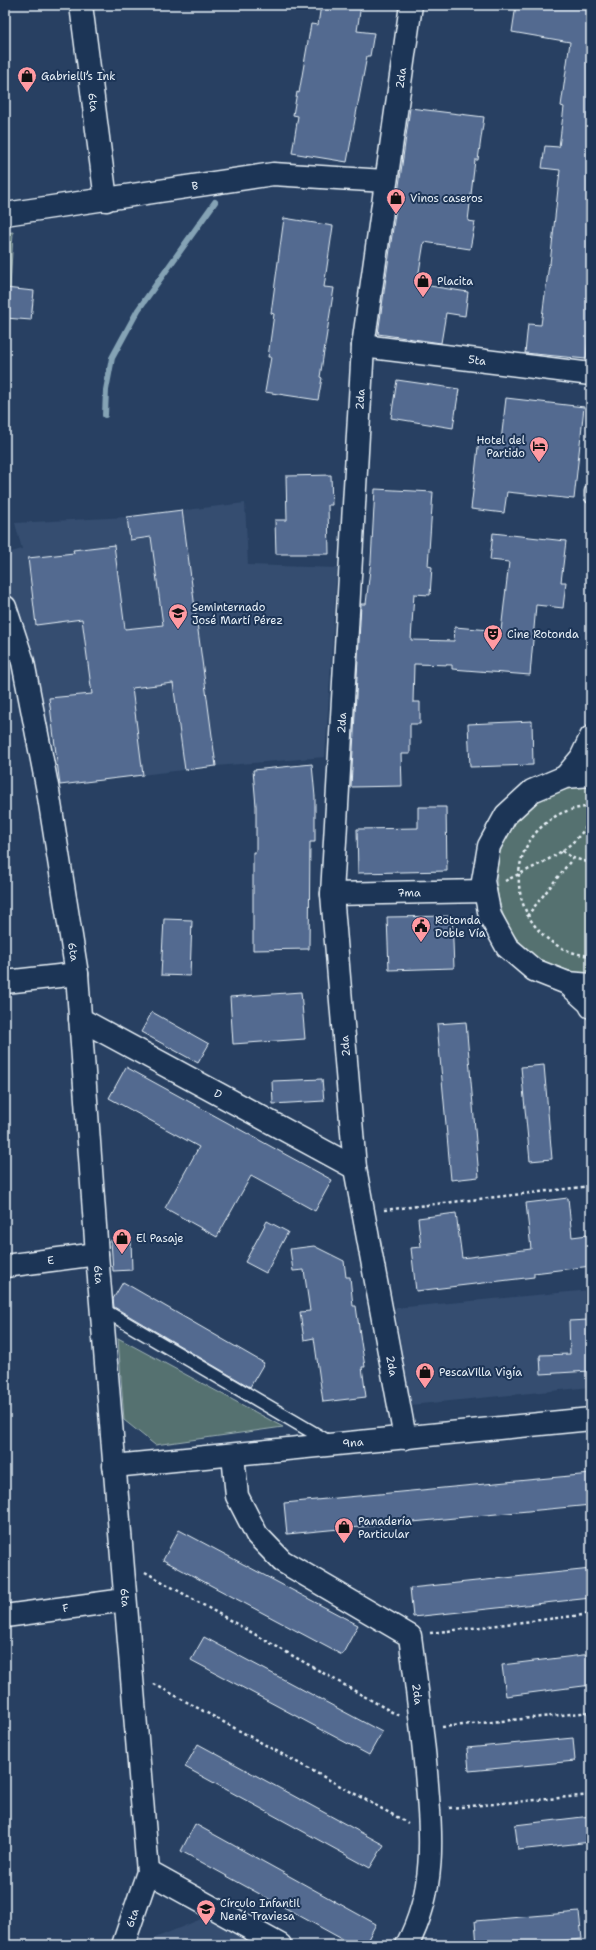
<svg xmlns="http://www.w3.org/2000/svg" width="596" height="1950" viewBox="0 0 596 1950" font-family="'Shantell Sans',sans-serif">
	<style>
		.built { fill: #354d70 }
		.green { fill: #55716f; stroke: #9eb1b4 }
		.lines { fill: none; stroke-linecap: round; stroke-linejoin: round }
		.stream { stroke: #85a3b5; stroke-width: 6 }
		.building { fill: #526b90; stroke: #e8f1f8 }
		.lane-casing { stroke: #e8f1f8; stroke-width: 15 }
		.street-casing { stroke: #e8f1f8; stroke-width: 25 }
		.secondary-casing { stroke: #e8f1f8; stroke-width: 25 }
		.path { stroke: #e8f1f8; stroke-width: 2.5; stroke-dasharray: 3 3; stroke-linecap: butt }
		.lane { stroke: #1d3557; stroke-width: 12 }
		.street { stroke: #1d3557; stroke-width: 22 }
		.secondary { stroke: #1d3557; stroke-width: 22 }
		.labels { text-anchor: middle; stroke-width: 4; stroke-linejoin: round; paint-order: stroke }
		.poi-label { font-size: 11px; fill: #e8f1f8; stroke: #1d3557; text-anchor: start }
		.street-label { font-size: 11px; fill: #e8f1f8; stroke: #1d3557 }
	</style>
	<rect width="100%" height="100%" fill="#284062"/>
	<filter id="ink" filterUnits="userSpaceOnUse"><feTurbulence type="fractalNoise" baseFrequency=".025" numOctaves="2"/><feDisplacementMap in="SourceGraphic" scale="8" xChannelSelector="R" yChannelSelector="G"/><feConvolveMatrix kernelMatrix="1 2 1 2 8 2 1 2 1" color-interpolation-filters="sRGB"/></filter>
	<g filter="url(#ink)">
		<g class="built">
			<path d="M245 503 248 565 337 568 325 757 216 766 58 785 30 650 5 579V554L22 549 15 523 127 517Z"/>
			<path d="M591 1290V1387L410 1405 395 1308Z"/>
			<path d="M211 1915 257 1945H152L155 1938Z"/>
		</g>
		<g class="green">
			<path d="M13 232 10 289 5 288V233Z"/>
			<path d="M591 784V974C570 972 549 967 532 954 484 916 485 839 534 802 551 790 571 785 591 784Z"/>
			<path d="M118 1338 283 1427 155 1445 124 1420Z"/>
		</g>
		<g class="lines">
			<path class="stream" d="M105 415 106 390 112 358 138 310 215 202"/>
		</g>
		<g class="building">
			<path d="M321 5H361L357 31 374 33 370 56H367L347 162 292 153 298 116 293 115 297 92 299 93 311 24 318 25Z"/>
			<path d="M516 5H591V309L586 359 525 353 528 324 541 325 549 264H550L560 170 542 168 545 146 559 147 564 107 561 106 570 42 512 32Z"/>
			<path d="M410 108 484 117 478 160H475L468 221 475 222 470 249 424 242 417 284 468 292 465 316 446 313 441 343 378 334Z"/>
			<path d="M284 218 333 226 324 287 334 288 320 377 322 378 318 400 265 392 271 357H268L274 314 271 313Z"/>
			<path d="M5 288 34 291 31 320 5 318Z"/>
			<path d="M397 380 459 389 453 428 391 418Z"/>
			<path d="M506 398 584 407 574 499 507 492 504 513 471 509 479 438 501 441Z"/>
			<path d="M331 475 332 505H328L329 554H276L275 520H287L286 476Z"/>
			<path d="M375 489 433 492 428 566 432 567 430 595 414 594 411 640 454 641 455 627 501 631 509 562 490 560 493 533 566 541 561 582H566L563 608 536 605 530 675 452 669V665L414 664 413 702H420V724H410V754H401L402 786 351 787 361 604H366L371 561Z"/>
			<path d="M182 510 216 766 185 770 173 683 132 688 143 775 60 785 49 698 92 694 82 619 36 625 28 558 74 553 73 550 114 545 125 629 163 625 151 537 130 540 127 517Z"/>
			<path d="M532 721 533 765 470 767 468 724Z"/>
			<path d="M312 764 315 797V842H310L309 949 253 950V852H256V806L253 770Z"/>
			<path d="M418 807H446L447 871 358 873 357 829 418 828Z"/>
			<path d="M452 916 454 968 389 970 387 917Z"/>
			<path d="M164 919 192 920 190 976 161 975Z"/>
			<path d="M301 992 305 1039 233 1044 230 997Z"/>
			<path d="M152 1012 209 1044 198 1063 141 1032Z"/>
			<path d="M466 1022 479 1177 451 1180 437 1024Z"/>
			<path d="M544 1065 552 1159 530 1161 521 1067Z"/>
			<path d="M126 1067 332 1180 315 1211 251 1176 217 1237 165 1208 199 1147 109 1098Z"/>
			<path d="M322 1079 324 1101 273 1104 272 1081Z"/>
			<path d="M568 1198 572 1237 588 1235 591 1266 534 1273V1277L416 1291 411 1248 421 1247 418 1218 456 1213 462 1258 531 1249 526 1203Z"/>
			<path d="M267 1221 288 1232 266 1273 245 1262Z"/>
			<path d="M131 1239 132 1270 113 1271 111 1240Z"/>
			<path d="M314 1246 344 1261 346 1277H350L353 1306H356L361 1342 365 1367H362L366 1397 323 1402 314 1338 304 1340 300 1312 310 1311 304 1270 293 1271 290 1249Z"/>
			<path d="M123 1282 264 1363 250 1387 114 1307 113 1299Z"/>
			<path d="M588 1320 590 1371 541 1374 540 1355 570 1354 569 1321Z"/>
			<path d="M591 1474V1505L287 1534 284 1503Z"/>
			<path d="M179 1530 358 1625 342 1655 163 1560Z"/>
			<path d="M591 1569V1598L413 1617 410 1588Z"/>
			<path d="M204 1637 382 1732 369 1755 191 1660Z"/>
			<path d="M591 1654V1685L506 1696 502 1665Z"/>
			<path d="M573 1738 575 1761 469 1771 467 1748Z"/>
			<path d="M198 1744 384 1845 370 1868 185 1767Z"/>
			<path d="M591 1816V1842L518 1850 515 1825Z"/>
			<path d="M195 1824 376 1924 365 1945H353L181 1851Z"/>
			<path d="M579 1912 582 1939 513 1945H477L475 1921Z"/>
		</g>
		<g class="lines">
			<defs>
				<g id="lane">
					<path d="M591 491V497"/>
					<path d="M102 1309 331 1443"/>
				</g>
				<g id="street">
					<path id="s1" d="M81 5 106 200"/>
					<path id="s2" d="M5 214 273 174 385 181"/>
					<path id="s3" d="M363 346 591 374"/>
					<path id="s4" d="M5 607 23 662 48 791 77 974 97 1254 148 1872 123 1945"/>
					<path id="s5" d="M332 894 485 891"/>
					<path d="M5 982 77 974"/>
					<path id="s6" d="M80 1019 355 1168"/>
					<path id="s7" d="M5 1266 97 1254"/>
					<path id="s8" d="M405 1438 355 1168 332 894 363 346 411 5"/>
					<path id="s9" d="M233 1455 237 1496 257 1535 282 1561 410 1636C416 1681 422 1726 426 1772 431 1833 437 1889 407 1945"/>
					<path id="s10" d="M114 1466 591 1419"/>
					<path id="s11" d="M5 1616 125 1600"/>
					<path d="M148 1872 280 1945"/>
				</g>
				<g id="secondary">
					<path d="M591 775 565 777 532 791 506 815 489 846 483 881 490 916 507 947 534 970 567 983 591 985"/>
					<path d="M565 777 581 758 591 737"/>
					<path d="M567 983 589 1003 591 1007"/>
				</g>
			</defs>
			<use href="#lane" class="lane-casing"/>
			<use href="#street" class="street-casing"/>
			<use href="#secondary" class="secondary-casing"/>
			<g class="path">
				<path d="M591 806C578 808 564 810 553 818 491 858 519 950 591 956"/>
				<path d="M562 851 573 858 591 863"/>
				<path d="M505 881C536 865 575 852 591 818"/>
				<path d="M527 916 573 858"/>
				<path d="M384 1210 591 1186"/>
				<path d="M145 1572 399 1716"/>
				<path d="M430 1633 591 1614"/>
				<path d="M154 1684 408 1823"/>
				<path d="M442 1727 591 1712"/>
				<path d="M449 1808 591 1795"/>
			</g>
			<use href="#lane" class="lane"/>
			<use href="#street" class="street"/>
			<use href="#secondary" class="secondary"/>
		</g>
	</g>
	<defs>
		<symbol id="shop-pin" viewBox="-11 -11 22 30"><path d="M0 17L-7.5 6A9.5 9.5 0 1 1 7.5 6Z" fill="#ff9aa2" stroke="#1d3557"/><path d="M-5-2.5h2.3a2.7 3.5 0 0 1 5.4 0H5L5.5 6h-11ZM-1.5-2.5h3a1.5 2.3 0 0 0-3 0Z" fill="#111"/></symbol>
		<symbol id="hotel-pin" viewBox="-11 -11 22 30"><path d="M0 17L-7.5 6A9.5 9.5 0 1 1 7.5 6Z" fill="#ff9aa2" stroke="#1d3557"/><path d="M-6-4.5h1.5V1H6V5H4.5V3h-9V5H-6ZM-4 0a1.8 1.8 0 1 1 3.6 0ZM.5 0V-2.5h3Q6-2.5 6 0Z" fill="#111"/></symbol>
		<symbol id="school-pin" viewBox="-11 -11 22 30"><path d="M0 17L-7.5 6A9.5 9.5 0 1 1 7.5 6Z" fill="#ff9aa2" stroke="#1d3557"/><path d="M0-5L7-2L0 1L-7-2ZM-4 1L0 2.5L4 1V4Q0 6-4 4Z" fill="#111"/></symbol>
		<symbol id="theatre-pin" viewBox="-11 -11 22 30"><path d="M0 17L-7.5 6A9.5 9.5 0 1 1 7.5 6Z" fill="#ff9aa2" stroke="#1d3557"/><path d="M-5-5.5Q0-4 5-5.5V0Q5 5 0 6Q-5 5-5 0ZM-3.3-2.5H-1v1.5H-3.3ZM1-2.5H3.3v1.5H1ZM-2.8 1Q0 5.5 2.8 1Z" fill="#111"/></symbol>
		<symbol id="civic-pin" viewBox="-11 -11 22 30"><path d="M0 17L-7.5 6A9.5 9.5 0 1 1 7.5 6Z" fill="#ff9aa2" stroke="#1d3557"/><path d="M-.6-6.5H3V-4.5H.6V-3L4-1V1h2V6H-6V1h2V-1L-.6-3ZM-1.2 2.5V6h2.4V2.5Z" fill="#111"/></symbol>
	</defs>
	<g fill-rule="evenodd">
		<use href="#shop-pin" x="16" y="65" width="22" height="30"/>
		<use href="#shop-pin" x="385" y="187" width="22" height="30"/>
		<use href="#shop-pin" x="412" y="270" width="22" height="30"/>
		<use href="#hotel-pin" x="528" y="435" width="22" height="30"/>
		<use href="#school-pin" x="167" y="602" width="22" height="30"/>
		<use href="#theatre-pin" x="482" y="623" width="22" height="30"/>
		<use href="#civic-pin" x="410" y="915" width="22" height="30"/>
		<use href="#shop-pin" x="111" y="1227" width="22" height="30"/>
		<use href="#shop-pin" x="414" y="1361" width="22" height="30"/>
		<use href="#shop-pin" x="333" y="1516" width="22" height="30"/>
		<use href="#school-pin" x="195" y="1898" width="22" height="30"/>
	</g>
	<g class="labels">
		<g class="poi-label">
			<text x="41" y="80">Gabrielli’s Ink</text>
			<text x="410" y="202">Vinos caseros</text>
			<text x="437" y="285">Placita</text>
			<text x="525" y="444" text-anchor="end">Hotel del<tspan x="525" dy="13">Partido</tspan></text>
			<text x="192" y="611">Seminternado<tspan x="192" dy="13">José Martí Pérez</tspan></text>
			<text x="507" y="638">Cine Rotonda</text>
			<text x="435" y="924">Rotonda<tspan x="435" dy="13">Doble Vía</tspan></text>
			<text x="136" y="1242">El Pasaje</text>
			<text x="439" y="1376">PescaVilla Vigía</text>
			<text x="358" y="1525">Panadería<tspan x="358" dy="13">Particular</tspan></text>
			<text x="220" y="1907">Círculo Infantil<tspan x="220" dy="13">Nené Traviesa</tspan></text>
		</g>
		<g class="street-label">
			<text dy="4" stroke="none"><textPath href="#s8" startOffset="1369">2da</textPath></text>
			<text dy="4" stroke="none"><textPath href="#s1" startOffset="98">6ta</textPath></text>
			<text dy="4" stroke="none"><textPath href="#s2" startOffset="192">B</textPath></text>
			<text dy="4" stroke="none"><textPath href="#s3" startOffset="115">5ta</textPath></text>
			<text dy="4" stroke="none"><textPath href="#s8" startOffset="1045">2da</textPath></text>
			<text dy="4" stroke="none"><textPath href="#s8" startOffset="721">2da</textPath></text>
			<text dy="4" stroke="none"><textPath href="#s5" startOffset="77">7ma</textPath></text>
			<text dy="4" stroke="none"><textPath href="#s4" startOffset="352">6ta</textPath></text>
			<text transform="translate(345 1046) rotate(-95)" y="4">2da</text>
			<text dy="4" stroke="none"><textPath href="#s6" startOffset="157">D</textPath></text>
			<text dy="4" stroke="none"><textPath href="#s7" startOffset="46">E</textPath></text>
			<text dy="4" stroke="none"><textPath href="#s4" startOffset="676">6ta</textPath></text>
			<text transform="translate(392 1366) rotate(80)" y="4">2da</text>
			<text dy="4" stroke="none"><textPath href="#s10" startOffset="240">9na</textPath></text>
			<text dy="4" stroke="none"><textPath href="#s4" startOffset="1000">6ta</textPath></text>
			<text dy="4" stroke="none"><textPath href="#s11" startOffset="61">F</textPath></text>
			<text dy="4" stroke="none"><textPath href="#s9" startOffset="328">2da</textPath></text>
			<text transform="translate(132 1918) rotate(-71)" y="4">6ta</text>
		</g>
	</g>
	<rect width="596" height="1950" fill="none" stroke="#1d3557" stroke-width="20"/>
	<rect x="10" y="10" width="576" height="1930" fill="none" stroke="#e8f1f8" stroke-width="1.5" filter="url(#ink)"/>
</svg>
